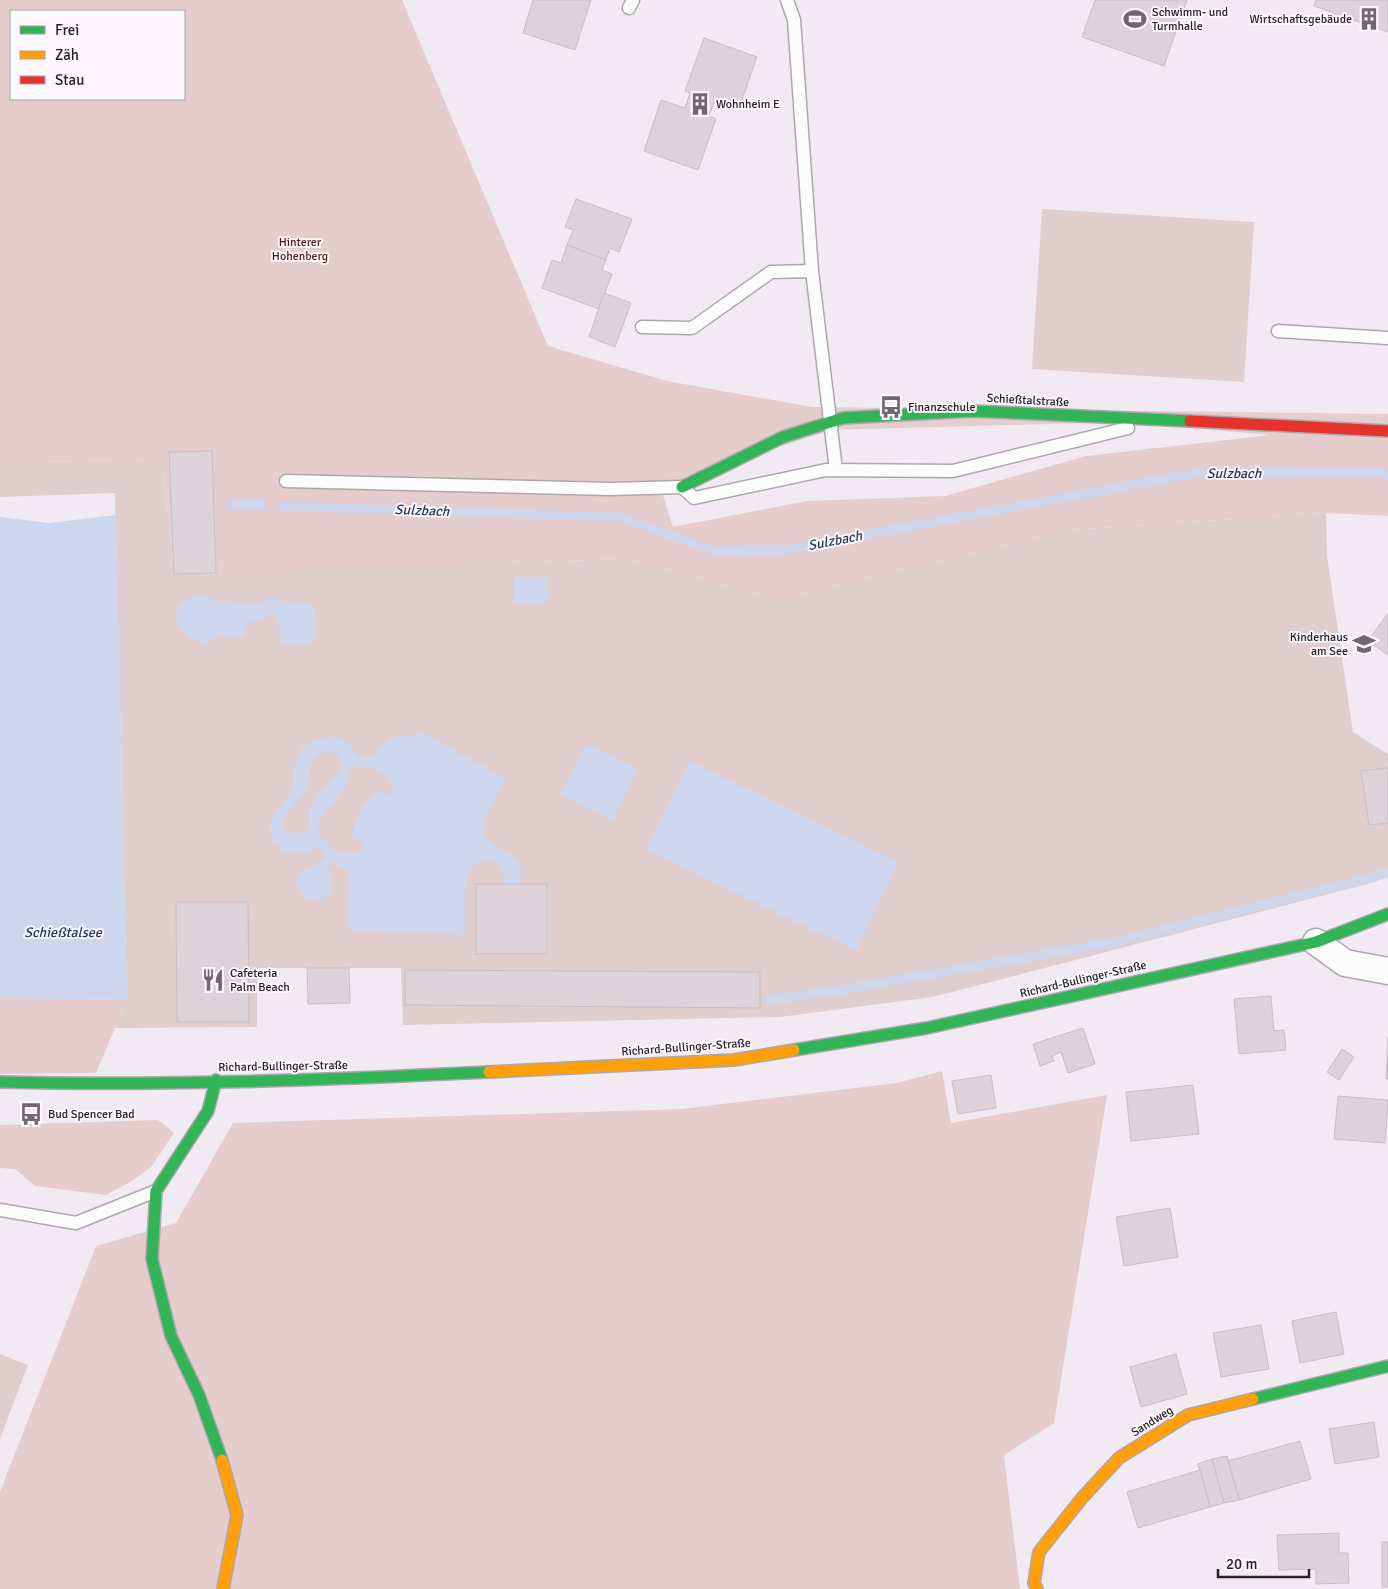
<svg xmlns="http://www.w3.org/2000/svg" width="1388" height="1589" viewBox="0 0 1388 1589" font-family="Signika,sans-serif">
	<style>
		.green { fill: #e0cdce }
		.forest { fill: #e5cccd; fill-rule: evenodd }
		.water { fill: #cdd6ed; fill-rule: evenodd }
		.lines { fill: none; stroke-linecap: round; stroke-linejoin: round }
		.stream { stroke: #cdd6ed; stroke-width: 9 }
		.building { fill: #dcd2d8; stroke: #c7bfc4 }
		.lane-casing { stroke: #ada7ad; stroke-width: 15 }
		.street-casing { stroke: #ada7ad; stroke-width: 29 }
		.fast-casing { stroke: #ada7ad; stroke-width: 14 }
		.slow-casing { stroke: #ada7ad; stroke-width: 14 }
		.jam-casing { stroke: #ada7ad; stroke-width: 14 }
		.lane { stroke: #fdfcfd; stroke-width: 12 }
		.street { stroke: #fdfcfd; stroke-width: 26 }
		.fast { stroke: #30b455; stroke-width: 11 }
		.slow { stroke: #ff9f0a; stroke-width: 11 }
		.jam { stroke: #e5322d; stroke-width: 11 }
		.labels { text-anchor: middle; stroke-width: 4; stroke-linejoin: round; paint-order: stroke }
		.poi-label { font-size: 12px; fill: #282228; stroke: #fdf7fd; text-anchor: start }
		.park-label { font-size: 12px; fill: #4e1d18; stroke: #fdf7fd }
		.street-label { font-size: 12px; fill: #282228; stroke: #fdf7fd }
		.water-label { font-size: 14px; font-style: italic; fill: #263962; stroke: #fdf7fd }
	</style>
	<rect width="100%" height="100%" fill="#f2eaf2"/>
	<g class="green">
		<path d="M1042 209 1254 222 1244 382 1032 369Z"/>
		<path d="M162 459 174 574 623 559 780 599 1071 530 1326 513 1327 556 1353 732 1388 754V875L1375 882 933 997 780 1017 403 1025 401 968H257V1027L115 1028 127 1000 115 493 0 497V463Z"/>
		<path d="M0 1354 28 1365 0 1439Z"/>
	</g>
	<g class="forest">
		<path d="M0 0H402L548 346 667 381 812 407 1388 414V516L1326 513 1071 530 780 599 623 559 216 573 212 451 170 452 174 574 162 459 0 463ZM11 11H184V99H11ZM1122 422 1271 435 1086 456 945 496 807 501 673 527 660 486 831 430Z"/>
		<path d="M0 998 127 1000 96 1073 0 1074Z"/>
		<path d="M942 1071 951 1123 1107 1095 1054 1423 1004 1455 1020 1589H0V1492L96 1246 176 1223 233 1123 681 1109 897 1083Z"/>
		<path d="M158 1120 174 1133 151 1167 132 1181 106 1195 35 1186 15 1169 0 1168V1125Z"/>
	</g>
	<g class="water">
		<path d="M116 515 127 1000 0 998V517L49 523Z"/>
		<path d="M514 577H548L547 603H513Z"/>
		<path d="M197 596H209L215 601H231L247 606H255L271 597C287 605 300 598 314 607 316 620 320 638 305 644 300 646 294 645 289 646L282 640 276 615 270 613 265 618 248 623 245 635 238 639 217 636 203 644C176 635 161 605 197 596Z"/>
		<path d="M422 733 506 778 483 822C479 847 512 846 520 868 522 873 520 879 520 884L502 885C502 881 503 877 503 873 500 857 477 857 470 870 462 882 466 920 465 935L348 930 349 871 331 862 328 873 332 880 330 894 317 901 304 897 295 883 302 870 317 865 325 857 316 845 307 853 285 851 272 842C265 808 283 813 292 787 296 775 293 765 299 753 306 740 326 734 339 738 349 740 353 750 357 757H372L391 738ZM330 752 338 756 341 768C333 781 319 790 313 801 308 811 312 821 307 831L299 833 288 832 282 824 287 812 306 792 310 778V765L317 755ZM349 767C371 768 384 766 394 787L386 797 381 790C361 802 354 818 353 840L365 839 360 852C341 859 328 848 318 831L321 818 346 786Z"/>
		<path d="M585 744 637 769 613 820 560 795Z"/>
		<path d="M689 761 899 862 856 951 646 849Z"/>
	</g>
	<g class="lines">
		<g class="stream">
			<path d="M230 504 264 505"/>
			<path d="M282 506 621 517 713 551 784 550 1196 473 1375 472 1388 475"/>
			<path d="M768 1000 834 991 1120 941 1388 873"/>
		</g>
	</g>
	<g class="building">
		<path d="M533 0H591L575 50 523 33Z"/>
		<path d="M1095 0H1187L1164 66 1082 37Z"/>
		<path d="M1316 0H1388V32L1314 6Z"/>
		<path d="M704 38 757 57 739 108 715 100 709 116 716 119 698 170 644 151 661 100 685 108 690 93 685 91Z"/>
		<path d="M576 199 632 219 619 252 610 248 606 260 567 245 573 230 565 227Z"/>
		<path d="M567 245 606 260 602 270 612 274 599 309 542 288 552 260 561 263Z"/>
		<path d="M604 293 631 303 615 347 589 337Z"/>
		<path d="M212 451 216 573 174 574 169 452Z"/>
		<path d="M1388 613V655L1368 641Z"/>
		<path d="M1388 768V823L1369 825 1361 771Z"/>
		<rect x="476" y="884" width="71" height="70"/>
		<path d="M176 902H248L249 1022H177Z"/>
		<path d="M307 968H349L350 1003 308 1004Z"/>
		<path d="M405 970 760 972V1008L405 1005Z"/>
		<path d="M1271 996 1274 1031 1284 1030 1286 1050 1239 1054 1234 999Z"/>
		<path d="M1083 1028 1095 1064 1068 1073 1061 1052 1052 1056 1054 1061 1040 1066 1033 1044Z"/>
		<path d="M1388 1037V1079H1386Z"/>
		<path d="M1342 1049 1354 1057 1339 1080 1327 1072Z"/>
		<path d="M991 1075 996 1108 958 1114 952 1081Z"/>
		<path d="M1193 1085 1199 1134 1131 1141 1126 1092Z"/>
		<path d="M1338 1096 1388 1100 1385 1143 1334 1139Z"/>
		<path d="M1170 1208 1178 1257 1124 1266 1116 1217Z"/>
		<path d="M1336 1312 1344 1354 1300 1363 1292 1321Z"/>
		<path d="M1261 1325 1269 1369 1221 1377 1213 1333Z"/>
		<path d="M1176 1354 1187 1394 1141 1407 1130 1367Z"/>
		<path d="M1374 1422 1379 1457 1335 1464 1329 1429Z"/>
		<path d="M1300 1441 1311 1479 1239 1500 1228 1461Z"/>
		<path d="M1227 1456 1239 1500 1224 1503 1212 1459Z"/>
		<path d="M1212 1459 1224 1503 1210 1507 1198 1464Z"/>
		<path d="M1200 1470 1210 1507 1138 1528 1127 1492Z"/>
		<path d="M1339 1533V1553H1348L1349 1583 1316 1584V1569L1279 1570 1277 1535Z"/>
		<rect x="1382" y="1542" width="6" height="45"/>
	</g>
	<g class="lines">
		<defs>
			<g id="lane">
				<path d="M787 0 794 20 812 271 836 470"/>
				<path d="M629 8 633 0"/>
				<path d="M642 327 692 328 771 272 812 271"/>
				<path d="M1278 331 1388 338"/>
				<path d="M286 481 611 489 682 487 694 498 826 470 953 471 1128 428"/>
				<path d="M0 1210 76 1223 156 1191"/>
			</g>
			<path id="street" d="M1316 942 1345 963 1388 971"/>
			<g id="fast">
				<path d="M682 487 783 437 843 418 972 411 1190 421"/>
				<path d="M794 1050 927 1028 1316 942 1388 914"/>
				<path d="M216 1080 208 1111 156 1191 152 1259 171 1336 199 1395 222 1460"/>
				<path d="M0 1082C163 1086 326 1080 489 1072"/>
				<path d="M1253 1399 1388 1366"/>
			</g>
			<g id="slow">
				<path d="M489 1072 734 1060 794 1050"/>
				<path d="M222 1460 237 1515 223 1589"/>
				<path d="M1037 1589 1034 1583 1039 1552 1082 1498 1119 1458 1188 1415 1253 1399"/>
			</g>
			<path id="jam" d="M1190 421 1388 431"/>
		</defs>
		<use href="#lane" class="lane-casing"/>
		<use href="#street" class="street-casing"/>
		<use href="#fast" class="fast-casing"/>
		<use href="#slow" class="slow-casing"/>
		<use href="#jam" class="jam-casing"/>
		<use href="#lane" class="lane"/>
		<use href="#street" class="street"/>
		<use href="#fast" class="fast"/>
		<use href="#slow" class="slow"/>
		<use href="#jam" class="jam"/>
	</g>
	<defs>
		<symbol id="stadium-bare" viewBox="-9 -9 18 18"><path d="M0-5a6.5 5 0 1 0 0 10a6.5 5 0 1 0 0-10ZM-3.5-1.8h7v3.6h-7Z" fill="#6f686f" stroke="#fdf7fd" stroke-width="2.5" paint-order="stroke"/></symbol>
		<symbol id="building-bare" viewBox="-9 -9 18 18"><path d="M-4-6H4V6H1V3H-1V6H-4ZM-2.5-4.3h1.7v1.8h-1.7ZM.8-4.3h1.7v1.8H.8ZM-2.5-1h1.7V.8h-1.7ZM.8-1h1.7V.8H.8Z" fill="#6f686f" stroke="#fdf7fd" stroke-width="2.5" paint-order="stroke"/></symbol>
		<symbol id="bus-bare" viewBox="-9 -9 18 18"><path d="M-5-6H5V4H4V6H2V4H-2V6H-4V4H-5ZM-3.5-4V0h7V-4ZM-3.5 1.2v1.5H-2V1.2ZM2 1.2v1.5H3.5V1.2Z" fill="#6f686f" stroke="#fdf7fd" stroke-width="2.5" paint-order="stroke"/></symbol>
		<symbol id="school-bare" viewBox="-9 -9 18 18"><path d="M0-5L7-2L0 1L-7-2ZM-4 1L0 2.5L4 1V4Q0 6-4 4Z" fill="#6f686f" stroke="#fdf7fd" stroke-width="2.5" paint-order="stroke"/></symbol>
		<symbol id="restaurant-bare" viewBox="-9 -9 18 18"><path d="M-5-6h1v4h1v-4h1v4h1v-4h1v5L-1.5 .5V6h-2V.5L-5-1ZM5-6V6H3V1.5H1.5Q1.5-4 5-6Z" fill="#6f686f" stroke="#fdf7fd" stroke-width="2.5" paint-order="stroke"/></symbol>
	</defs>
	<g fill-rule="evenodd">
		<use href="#stadium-bare" x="1119" y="3" width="32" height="32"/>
		<use href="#building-bare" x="1353" y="3" width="32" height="32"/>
		<use href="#building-bare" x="684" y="88" width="32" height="32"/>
		<use href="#bus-bare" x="875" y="391" width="32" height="32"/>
		<use href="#school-bare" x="1348" y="628" width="32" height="32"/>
		<use href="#restaurant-bare" x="197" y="964" width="32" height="32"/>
		<use href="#bus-bare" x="15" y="1098" width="32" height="32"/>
	</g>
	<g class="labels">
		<g class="poi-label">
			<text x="1152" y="16">Schwimm- und<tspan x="1152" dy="14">Turmhalle</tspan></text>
			<text x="1352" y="23" text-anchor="end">Wirtschaftsgebäude</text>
			<text x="716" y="108">Wohnheim E</text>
			<text x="908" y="411">Finanzschule</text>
			<text x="1348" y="641" text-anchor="end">Kinderhaus<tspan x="1348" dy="14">am See</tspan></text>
			<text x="230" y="977">Cafeteria<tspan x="230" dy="14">Palm Beach</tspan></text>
			<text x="48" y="1118">Bud Spencer Bad</text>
		</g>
		<g class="park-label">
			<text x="300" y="246">Hinterer<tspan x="300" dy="14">Hohenberg</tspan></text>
		</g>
		<g class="street-label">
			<text transform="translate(1028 400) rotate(3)" y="4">Schießtalstraße</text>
			<text transform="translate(1083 979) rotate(-13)" y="4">Richard-Bullinger-Straße</text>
			<text transform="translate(686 1047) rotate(-4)" y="4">Richard-Bullinger-Straße</text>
			<text transform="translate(283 1066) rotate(-1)" y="4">Richard-Bullinger-Straße</text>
			<text transform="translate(1152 1421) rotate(-32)" y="4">Sandweg</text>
		</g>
		<g class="water-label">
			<text x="1234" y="478">Sulzbach</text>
			<text transform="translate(422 510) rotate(2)" y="5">Sulzbach</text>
			<text transform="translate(835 540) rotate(-11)" y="5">Sulzbach</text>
			<text x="63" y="937">Schießtalsee</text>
		</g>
	</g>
	<rect x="10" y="10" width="175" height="90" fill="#fdf7fd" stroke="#a8a2a8"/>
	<rect x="20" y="26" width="25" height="8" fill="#30b455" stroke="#a8a2a8"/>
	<text x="55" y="35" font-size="15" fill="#282228">Frei</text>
	<rect x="20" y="51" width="25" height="8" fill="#ff9f0a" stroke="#a8a2a8"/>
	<text x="55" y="60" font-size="15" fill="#282228">Zäh</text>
	<rect x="20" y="76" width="25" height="8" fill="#e5322d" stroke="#a8a2a8"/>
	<text x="55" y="85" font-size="15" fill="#282228">Stau</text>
	<path d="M1218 1569v8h91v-8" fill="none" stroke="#282228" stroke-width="2.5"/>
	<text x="1226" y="1569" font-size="15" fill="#282228" stroke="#fdf7fd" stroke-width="4" paint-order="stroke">20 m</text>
</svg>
